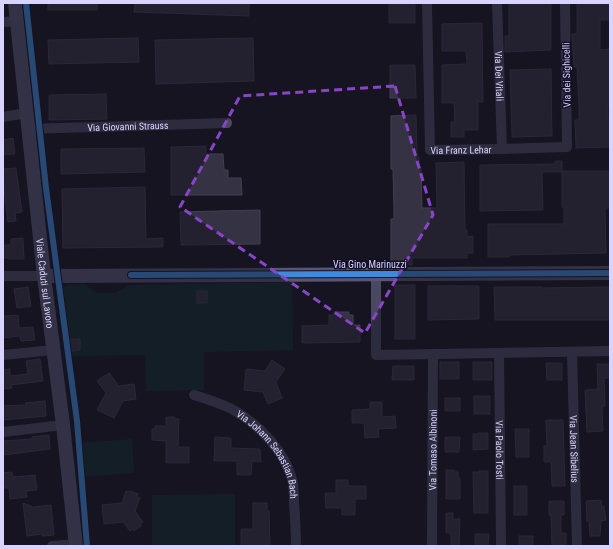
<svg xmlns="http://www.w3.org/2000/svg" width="613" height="549" viewBox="0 0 613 549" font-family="'Roboto Condensed',sans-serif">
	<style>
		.green { fill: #132c2d }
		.building { fill: #343243; stroke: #433f54 }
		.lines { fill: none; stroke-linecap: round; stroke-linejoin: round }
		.street { stroke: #4a4962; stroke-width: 10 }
		.secondary { stroke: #575674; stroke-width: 14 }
		.cycleway-casing { stroke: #130f26; stroke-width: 8 }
		.cycleway { stroke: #408adc; stroke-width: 6 }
		.marked { fill: none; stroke: #8945c9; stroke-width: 3; stroke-dasharray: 8 5; stroke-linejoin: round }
		.labels { text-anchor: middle; stroke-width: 3; stroke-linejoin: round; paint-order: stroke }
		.street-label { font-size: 10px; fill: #d9d4ff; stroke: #130f26 }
	</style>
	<rect width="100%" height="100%" fill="#161421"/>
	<g class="green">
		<path d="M292 282 293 350 204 352V390L146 391 145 355 70 356 61 291 62 288 68 285 85 284 96 293H115L130 285Z"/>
		<path d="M132 439 134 473 82 477 80 443Z"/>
		<path d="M235 494V546H152V495Z"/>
	</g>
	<g class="building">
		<rect x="48" y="3" width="49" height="7"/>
		<path d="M135 3H249V16L134 12Z"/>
		<rect x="389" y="3" width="26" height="20"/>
		<path d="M509 3H551V50L505 52V36H509Z"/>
		<path d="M577 3H610V20H600V50L610 49V106H608V120L610 119V147L576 148 575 120H579V106L577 67H574L572 34H577Z"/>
		<path d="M482 23 483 102H478V130H464V137H451V122H455L454 103H442V65L467 64 466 51H442V24Z"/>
		<path d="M138 38 139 62 49 64 48 40Z"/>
		<path d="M253 38 254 81 156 84 155 40Z"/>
		<path d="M390 65H415L416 98H390Z"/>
		<path d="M551 69 552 136 512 137 510 70Z"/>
		<path d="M106 94 107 119 49 120V95Z"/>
		<path d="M416 115 417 157H419V167H421L422 208H437L436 163 464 162 465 230H467V237L473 236V253H467V258H412V265L391 264V219H394V209L393 169H391V116Z"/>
		<path d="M13 138 15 154 3 155V140Z"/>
		<path d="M206 146V154H223L224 170H228V178H241L242 195H171V147Z"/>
		<path d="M144 148 145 172 61 174V149Z"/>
		<path d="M555 161H562V172H542L543 210 480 211V165L555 164Z"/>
		<path d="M16 168 22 212 15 213 16 221 8 222 3 183V169Z"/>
		<path d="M562 171H610V208H605L606 253 509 255V257H488V224H564V207H562Z"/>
		<path d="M145 187 146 239 163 238V247L63 248 62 189Z"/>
		<path d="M260 210V244L181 245 180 212Z"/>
		<path d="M23 238 24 259H8V258H3V245H11V239Z"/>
		<rect x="395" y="285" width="20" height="54"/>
		<path d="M428 286H479V319L428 320Z"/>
		<path d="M28 287 31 306 17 308 14 289Z"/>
		<path d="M494 287H541V288L610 287V320H495Z"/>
		<rect x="197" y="291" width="10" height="12"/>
		<path d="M334 312H349V315H353V325H360V342L302 343V326L329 325V315H334Z"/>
		<path d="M18 315 19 328 33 327 35 340 21 341 20 336 3 338V316Z"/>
		<path d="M80 339V350L71 351 70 340Z"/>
		<path d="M40 359 43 381 11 385 12 388 3 389V370L10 369V376L28 374 26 361Z"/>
		<path d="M272 360 285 369 276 382 282 398 268 404 263 392 244 390 246 369 265 371Z"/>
		<rect x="440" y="362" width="19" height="17"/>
		<rect x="473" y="362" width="19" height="18"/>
		<path d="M546 363H562V380H547Z"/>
		<path d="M597 364H610V378H604L605 406H602L603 431 587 432 585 390 598 389Z"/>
		<path d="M393 366H414V380H392Z"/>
		<path d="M109 373 119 386 134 384 136 399 123 401 114 418 97 410 106 393 97 381Z"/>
		<rect x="474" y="396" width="16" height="18"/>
		<rect x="445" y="398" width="15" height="13"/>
		<path d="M45 401 46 416 3 420V406L26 405 25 403Z"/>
		<path d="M370 402H382V417L395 416 396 428 378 429 379 437 365 438 364 423H352V410L370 409Z"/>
		<path d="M166 417H175V419H179L178 447H189V463H166V441L152 440V429H155V426H166Z"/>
		<path d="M546 420H563L565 486H552L551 462H544V446H547Z"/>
		<path d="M515 429H529V457H516Z"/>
		<path d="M479 433H488V449L473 450V434H478Z"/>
		<path d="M49 435 50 449 4 455 3 441 32 439V437Z"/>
		<path d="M215 437 231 438V448L260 449 261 462 252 461 251 475H237V461H214Z"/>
		<path d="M445 437H460L459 452H445Z"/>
		<path d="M446 470H454V472H458V478H460V499H446Z"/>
		<path d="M479 471H488V513H474L473 472H479Z"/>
		<path d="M12 472 13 477 35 475 37 490 26 491 27 497 10 499 9 488H3V473Z"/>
		<path d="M336 480H348V486H366V499H355V515H342V508H326L325 493H336Z"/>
		<rect x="514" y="486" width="13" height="29"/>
		<path d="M126 491 129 492 130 491 138 494 137 497 140 498 135 511 143 522 140 524 141 526 134 531 133 529 130 531 123 522 104 524 102 505 122 503Z"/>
		<path d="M601 500 602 507 604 506 606 520 601 521 600 536H590L589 521H587L586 501Z"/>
		<path d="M549 501H564V515H561V533H566V546H552L551 515H549Z"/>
		<path d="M23 503 33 507 51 505 54 535 42 536V534L27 536Z"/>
		<path d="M253 503H267V511H269L270 546H241V529H253Z"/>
		<path d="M446 513H453V519H460L459 546H451V533H446Z"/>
		<path d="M475 534H489L488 546H475Z"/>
		<rect x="519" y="536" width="14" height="10"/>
	</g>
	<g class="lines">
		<g class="street">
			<path id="s1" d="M427 3 430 150 502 149 567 147 565 3"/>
			<path id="s2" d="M497 3 502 149"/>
			<path d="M3 22 17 21"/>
			<path d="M3 117 27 113"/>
			<path id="s3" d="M28 129 227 123"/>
			<path d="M376 274V355L610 351"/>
			<path d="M3 276H44"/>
			<path id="s4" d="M572 352 577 546"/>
			<path id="s5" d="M499 353 501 546"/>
			<path d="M3 355 53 350"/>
			<path id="s6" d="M194 395C209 400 224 404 237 412 261 427 284 451 292 479 294 487 294 495 294 503 295 517 296 532 296 546"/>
			<path d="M3 432 63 425"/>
			<path d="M52 546 76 544"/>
			<path id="s7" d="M432 546 433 354"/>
		</g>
		<g class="secondary">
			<path id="s8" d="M15 3 44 276 63 425 76 546"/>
			<path d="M44 276 610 273"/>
		</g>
		<defs>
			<g id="cycleway">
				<path d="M26 3 46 188 77 421 87 546"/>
				<path d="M131 275 610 273"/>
			</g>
		</defs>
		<use href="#cycleway" class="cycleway-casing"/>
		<use href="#cycleway" class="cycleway"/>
	</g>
	<path d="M0 0H613V549H0ZM395 86 433 215 365 333 180 207 240 96Z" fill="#161421" fill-opacity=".55" fill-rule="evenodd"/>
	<path class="marked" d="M395 86 433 215 365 333 180 207 240 96Z"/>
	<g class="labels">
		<g class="street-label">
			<text transform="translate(566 75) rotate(-91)" y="4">Via dei Sighicelli</text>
			<text dy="4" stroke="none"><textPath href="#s2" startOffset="73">Via Dei Vitali</textPath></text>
			<text dy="4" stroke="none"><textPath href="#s3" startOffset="100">Via Giovanni Strauss</textPath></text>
			<text dy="4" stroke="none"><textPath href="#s1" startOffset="178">Via Franz Lehar</textPath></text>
			<text x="370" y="268">Via Gino Marinuzzi</text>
			<text dy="4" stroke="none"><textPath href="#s8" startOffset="282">Viale Caduti sul Lavoro</textPath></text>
			<text dy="4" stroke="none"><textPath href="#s4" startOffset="97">Via Jean Sibelius</textPath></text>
			<text dy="4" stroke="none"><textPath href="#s7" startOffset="96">Via Tomaso Albinoni</textPath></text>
			<text dy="4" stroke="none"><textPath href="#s5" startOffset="97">Via Paolo Tosti</textPath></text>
			<text dy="4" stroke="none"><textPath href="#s6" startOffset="101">Via Johann Sebastian Bach</textPath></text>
		</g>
	</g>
	<rect width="613" height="549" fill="none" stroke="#d9d4ff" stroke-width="8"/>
</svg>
